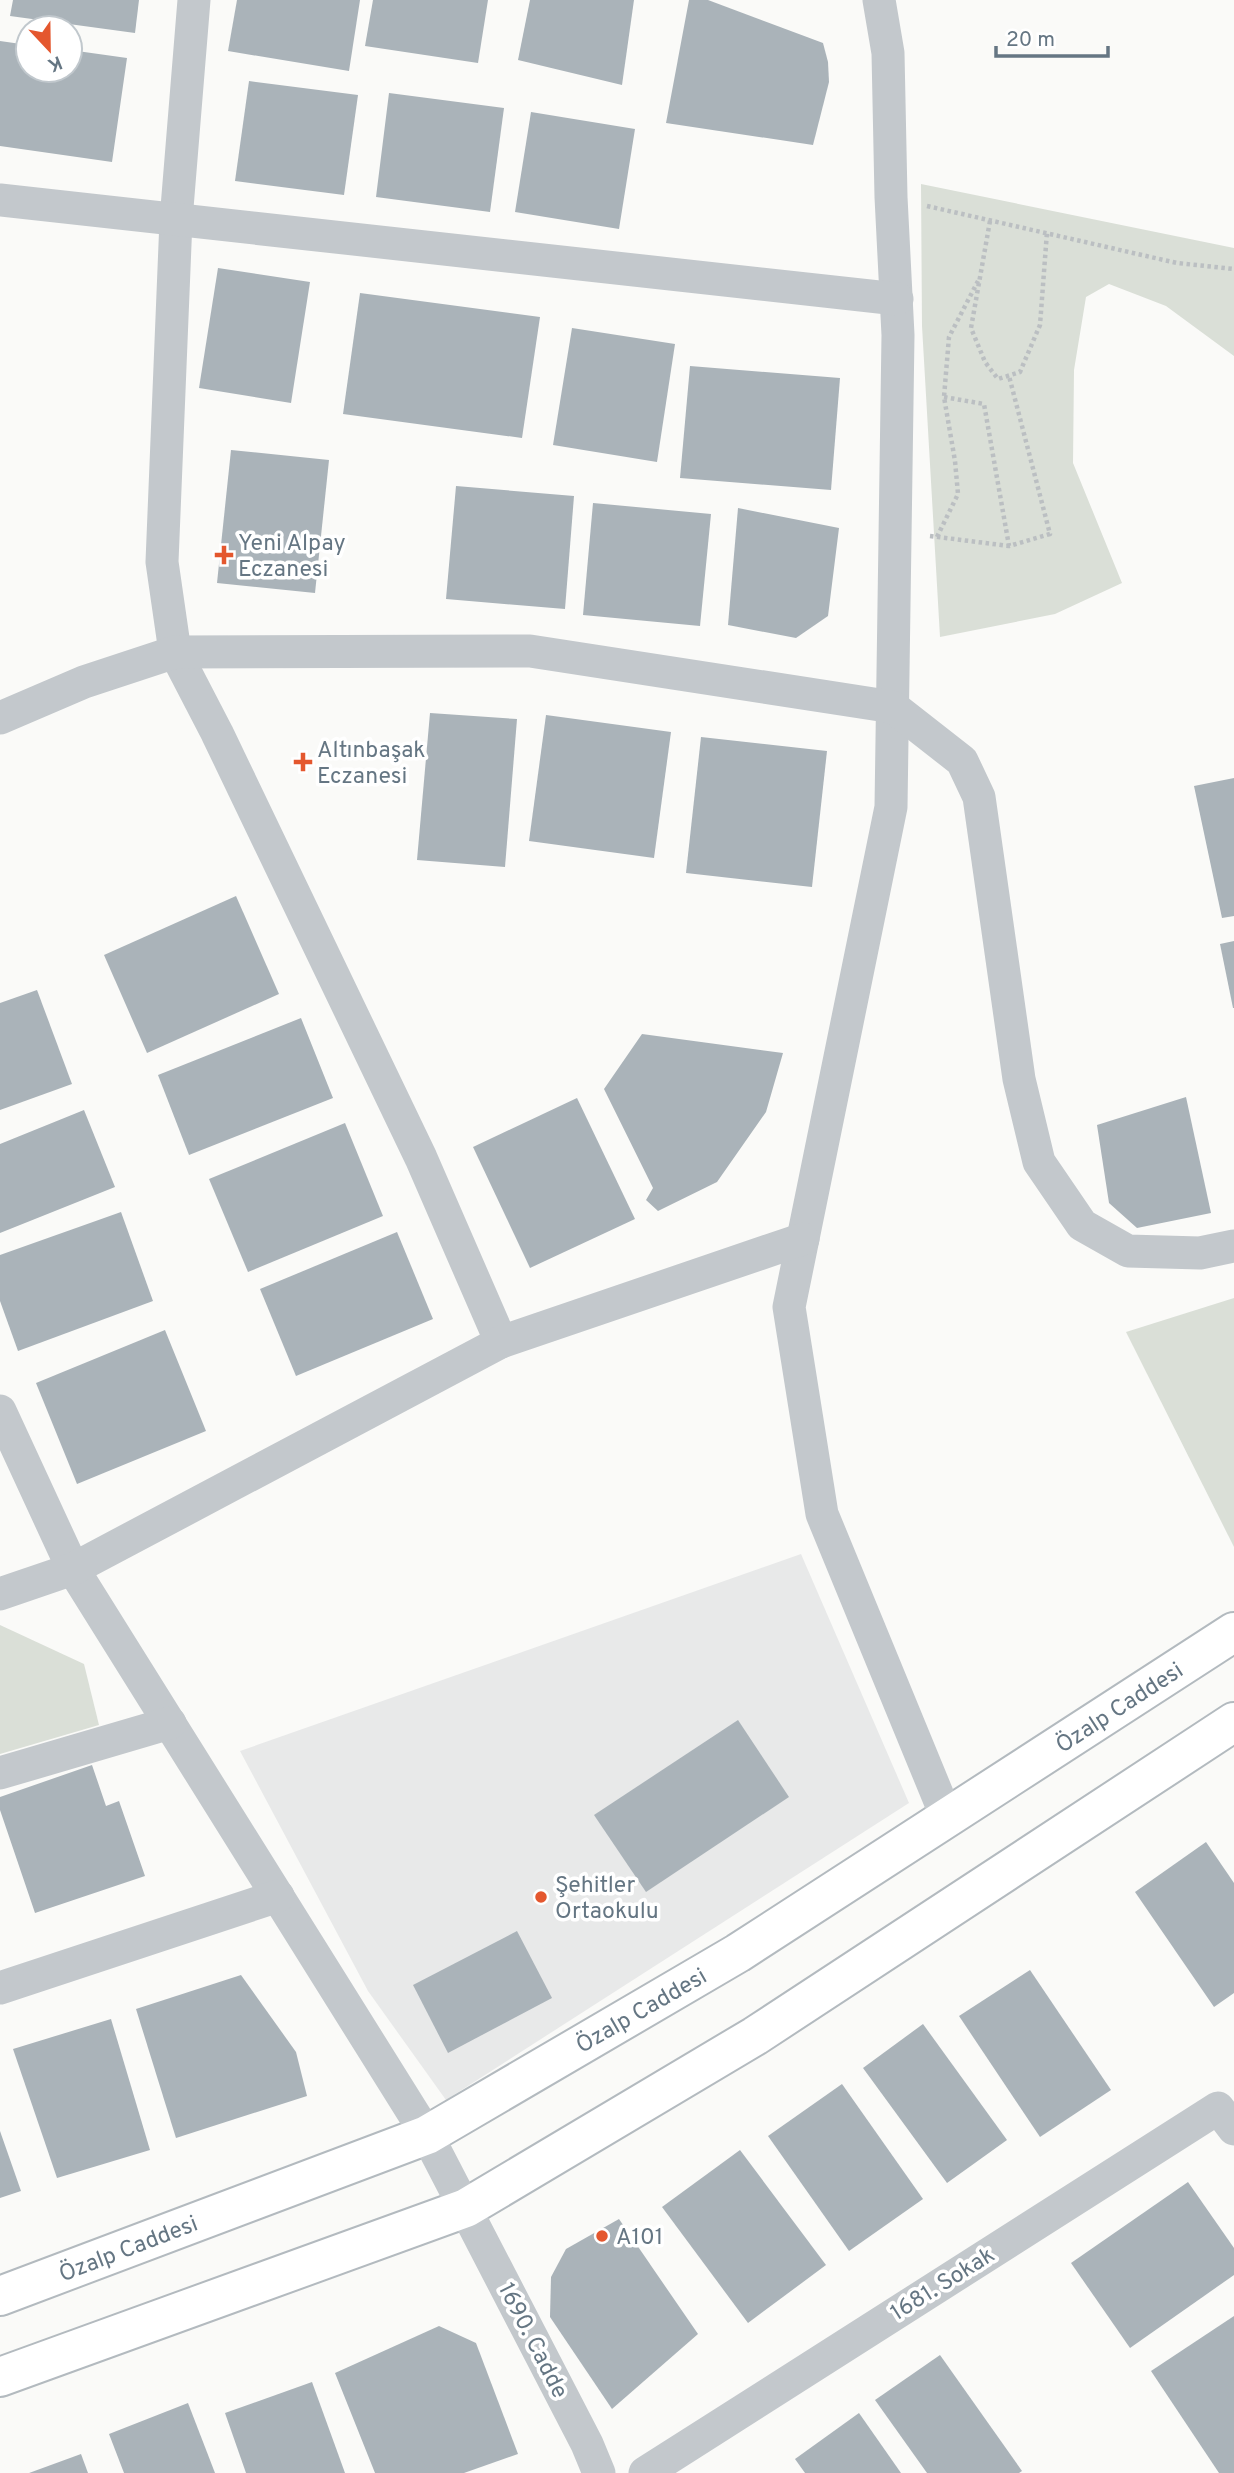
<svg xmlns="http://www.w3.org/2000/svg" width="1234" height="2473" viewBox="0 0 1234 2473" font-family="Overpass,sans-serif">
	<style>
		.built { fill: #e8e9e9 }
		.green { fill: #dadfd7 }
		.building { fill: #aab3b9 }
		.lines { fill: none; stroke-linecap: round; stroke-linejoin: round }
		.secondary-casing { stroke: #b3babf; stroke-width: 42 }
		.path { stroke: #bbbfc2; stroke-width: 4.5; stroke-dasharray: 3.5 3.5; stroke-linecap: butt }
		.minor { stroke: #c3c8cc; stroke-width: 33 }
		.secondary { stroke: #fff; stroke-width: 38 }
		.poi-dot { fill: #e4572e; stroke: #fff; stroke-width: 2.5 }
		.labels { text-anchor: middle; stroke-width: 7; stroke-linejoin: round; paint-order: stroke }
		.poi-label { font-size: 23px; fill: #657683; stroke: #fff; text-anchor: start }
		.street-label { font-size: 23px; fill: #657683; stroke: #fff }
	</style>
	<rect width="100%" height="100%" fill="#fafaf8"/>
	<path class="built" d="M801 1554 909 1803 446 2100 368 1991 240 1751Z"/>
	<g class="green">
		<path d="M921 184 1234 248V356L1166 306 1109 284 1086 297 1074 370 1073 463 1122 583 1055 614 940 637 922 326Z"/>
		<path d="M1234 1298V1547L1126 1332Z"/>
		<path d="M0 1625 84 1664 99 1725 0 1754Z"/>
	</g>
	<g class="building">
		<path d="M13 0H139L135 33 10 16Z"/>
		<path d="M237 0H360L349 71 228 51Z"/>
		<path d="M373 0H488L478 63 365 46Z"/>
		<path d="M530 0H634L622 85 518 60Z"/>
		<path d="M689 0H708L823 43 828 62 829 82 813 145 666 123Z"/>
		<path d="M0 41 28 45V70H70V50L127 58 112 162 0 146Z"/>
		<path d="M249 81 358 95 344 195 235 181Z"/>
		<path d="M389 93 504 108 490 212 376 197Z"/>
		<path d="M531 112 635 129 619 229 515 212Z"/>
		<path d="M218 268 310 282 291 403 199 388Z"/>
		<path d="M360 293 540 317 522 438 343 414Z"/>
		<path d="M572 328 675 344 657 462 553 445Z"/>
		<path d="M690 366 840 378 831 490 680 478Z"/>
		<path d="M231 450 329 460 315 593 217 583Z"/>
		<path d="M456 486 574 496 565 609 446 599Z"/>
		<path d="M593 503 711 514 700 626 583 615Z"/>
		<path d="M738 508 839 528 828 616 796 638 728 625Z"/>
		<path d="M430 713 517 719 505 867 417 860Z"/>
		<path d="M546 715 671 732 654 858 529 841Z"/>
		<path d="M701 737 827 751 812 887 686 873Z"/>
		<path d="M1234 778V916L1222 918 1194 786Z"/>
		<path d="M236 896 279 994 147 1053 104 955Z"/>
		<path d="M1234 941V1008H1233L1220 944Z"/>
		<path d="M37 990 72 1084 0 1110V1003Z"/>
		<path d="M301 1018 333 1098 189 1155 158 1075Z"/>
		<path d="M642 1034 783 1053 766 1112 717 1182 658 1211 646 1200 653 1188 604 1089Z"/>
		<path d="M1186 1097 1211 1213 1137 1228 1109 1203 1097 1125Z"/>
		<path d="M577 1098 635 1219 530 1268 473 1147Z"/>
		<path d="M84 1110 115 1187 0 1233V1144Z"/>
		<path d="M345 1123 383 1216 248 1272 209 1179Z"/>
		<path d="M121 1212 153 1301 18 1351 0 1301V1255Z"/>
		<path d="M397 1232 433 1319 296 1376 260 1289Z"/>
		<path d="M165 1330 206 1431 77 1484 36 1383Z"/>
		<path d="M738 1720 789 1797 646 1892 594 1815Z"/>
		<path d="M92 1765 106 1806 119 1801 145 1876 35 1913 0 1810V1797Z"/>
		<path d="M1206 1842 1234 1883V1993L1214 2007 1135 1892Z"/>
		<path d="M517 1931 552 1998 448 2053 413 1985Z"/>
		<path d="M1030 1970 1111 2090 1040 2137 959 2016Z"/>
		<path d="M241 1975 296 2052 307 2096 176 2138 136 2009Z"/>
		<path d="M111 2019 150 2150 57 2178 13 2049Z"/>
		<path d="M923 2024 1007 2140 947 2183 863 2068Z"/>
		<path d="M842 2084 923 2199 849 2251 768 2136Z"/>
		<path d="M0 2131 21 2191 0 2198Z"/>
		<path d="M740 2150 826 2265 748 2323 662 2207Z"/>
		<path d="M1188 2182 1234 2248V2275L1130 2348 1071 2263Z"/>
		<path d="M619 2219 698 2334 612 2409 550 2317 551 2277 566 2249Z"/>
		<path d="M1234 2316V2473H1219L1151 2371Z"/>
		<path d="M439 2326 476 2343 518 2454 464 2473H375L335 2373Z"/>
		<path d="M940 2355 1022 2471 1019 2473H927L875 2400Z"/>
		<path d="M312 2382 345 2473H246L225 2413Z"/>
		<path d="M188 2403 215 2473H124L109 2434Z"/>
		<path d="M859 2413 901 2473H805L795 2459Z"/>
		<path d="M81 2454 88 2473H29Z"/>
	</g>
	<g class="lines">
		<defs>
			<g id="secondary">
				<path d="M0 2296 427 2135 738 1953 1234 1632"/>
				<path d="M0 2377 466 2208 755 2036 1234 1722"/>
			</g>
		</defs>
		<use href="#secondary" class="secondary-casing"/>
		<g class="path">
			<path d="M927 206 1177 263 1234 269"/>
			<path d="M990 221 971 328 985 362 998 379 1020 372 1040 325 1047 232"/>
			<path d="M944 397 984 404 1009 546"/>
			<path d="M930 536 1009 546 1050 534 1009 376"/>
			<path d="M937 537 958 494 955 461 944 397 949 337 978 281"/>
		</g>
		<g class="minor">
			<path d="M194 0 176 220 162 562 175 652 217 733 421 1158 501 1342"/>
			<path d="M879 0 888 53 891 197 898 335 891 807 789 1307 822 1514 947 1818"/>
			<path d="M0 200 897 299"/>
			<path d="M0 718 84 682 175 652 530 651 893 707 962 761 979 797 1019 1079 1039 1162 1082 1225 1128 1251 1200 1253 1234 1246"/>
			<path d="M0 1411 73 1569 427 2135 587 2444 599 2473"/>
			<path d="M0 1594 73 1569 501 1342 803 1239"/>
			<path d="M0 1773 170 1723"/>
			<path d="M0 1988 278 1896"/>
			<path d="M645 2473 1218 2108 1234 2129"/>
		</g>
		<use href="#secondary" class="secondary"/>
	</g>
	<g class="poi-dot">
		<path d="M220.5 544.5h7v7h7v7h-7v7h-7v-7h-7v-7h7z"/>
		<path d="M299.5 751.5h7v7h7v7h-7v7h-7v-7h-7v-7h7z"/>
		<circle cx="541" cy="1897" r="7"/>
		<circle cx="602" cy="2236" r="7"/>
	</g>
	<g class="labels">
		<g class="poi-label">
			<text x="238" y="550">Yeni Alpay<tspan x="238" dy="26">Eczanesi</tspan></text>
			<text x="317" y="757">Altınbaşak<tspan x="317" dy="26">Eczanesi</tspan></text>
			<text x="555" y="1892">Şehitler<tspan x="555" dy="26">Ortaokulu</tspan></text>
			<text x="616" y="2244">A101</text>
		</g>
		<g class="street-label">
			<text transform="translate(1119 1707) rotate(-33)" y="8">Özalp Caddesi</text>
			<text transform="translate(641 2010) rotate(-30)" y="8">Özalp Caddesi</text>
			<text transform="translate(128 2248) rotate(-21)" y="8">Özalp Caddesi</text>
			<text transform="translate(942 2283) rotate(-32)" y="8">1681. Sokak</text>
			<text transform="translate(534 2340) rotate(63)" y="8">1690. Cadde</text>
		</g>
	</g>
	<g transform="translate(49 49) rotate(158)"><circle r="33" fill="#ffffff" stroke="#c1c8cd" stroke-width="2"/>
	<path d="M0-5L12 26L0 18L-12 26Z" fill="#e4572e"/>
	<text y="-10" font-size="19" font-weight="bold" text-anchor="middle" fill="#657683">K</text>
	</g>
	<path d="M996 46v10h112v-10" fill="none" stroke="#657683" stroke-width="3.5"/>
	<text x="1006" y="46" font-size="21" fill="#657683" stroke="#ffffff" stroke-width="5" paint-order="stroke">20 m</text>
</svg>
